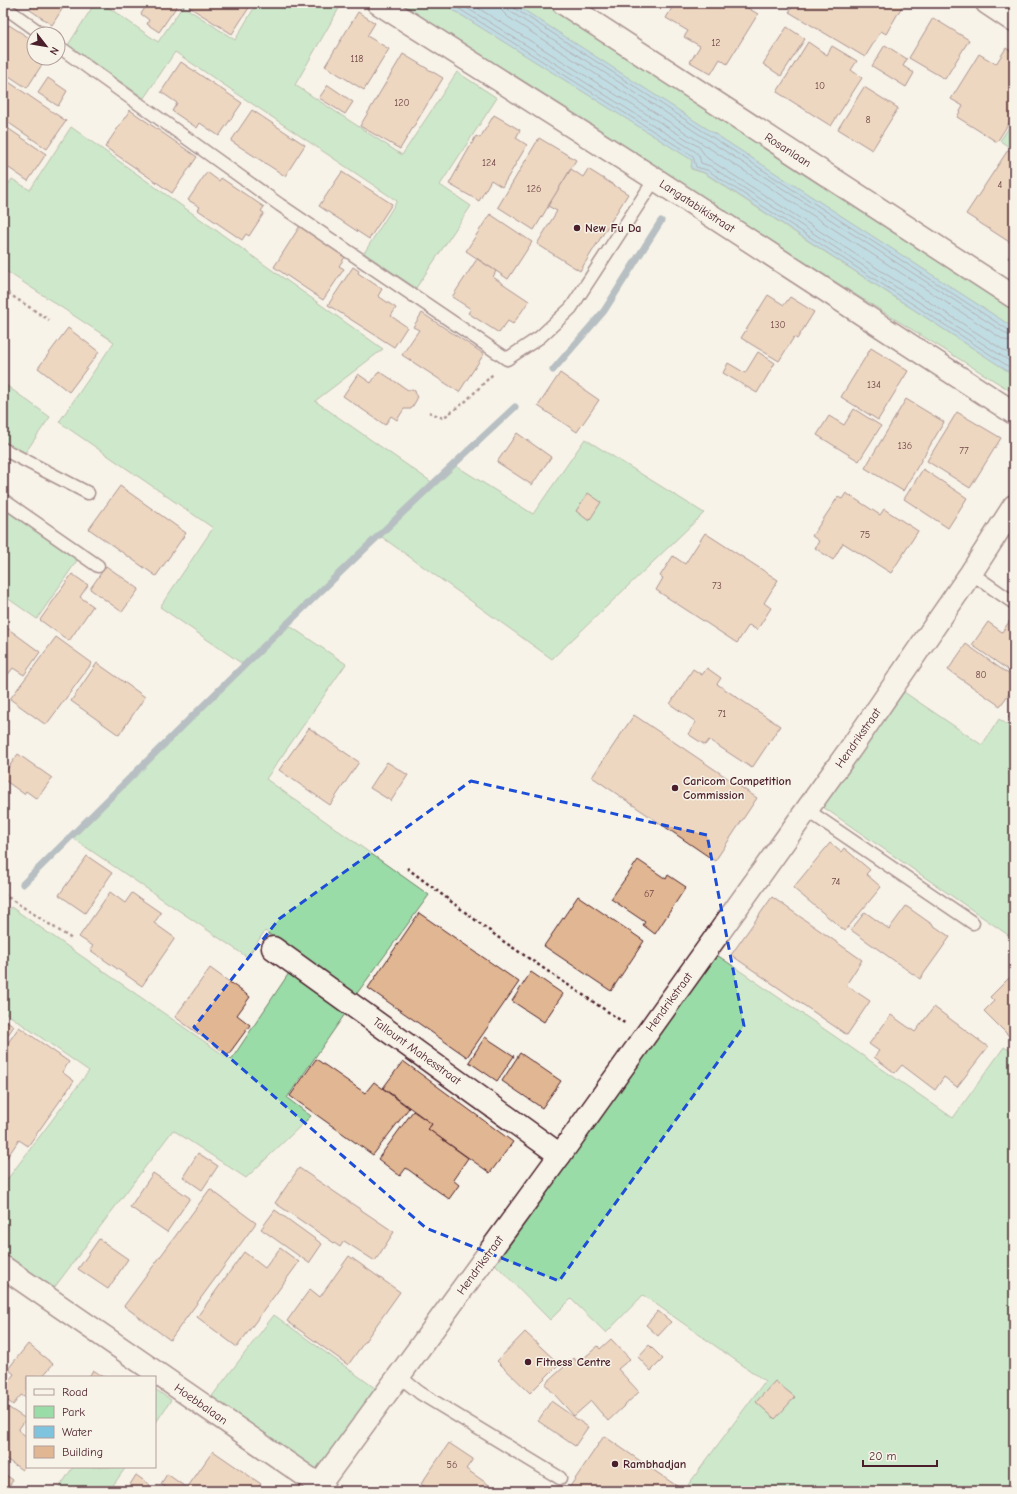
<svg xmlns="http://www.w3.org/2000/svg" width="1017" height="1494" viewBox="0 0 1017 1494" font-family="'Comic Neue',sans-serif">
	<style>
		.green { fill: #9adca7; stroke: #727e69 }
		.water { fill: #7ec4df; stroke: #698297 }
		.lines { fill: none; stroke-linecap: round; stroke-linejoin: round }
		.shore { stroke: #5f6173; stroke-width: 1 }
		.stream { stroke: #698297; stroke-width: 7 }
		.building { fill: #e1b692; stroke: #4a1f2b }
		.lane-casing { stroke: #4a1f2b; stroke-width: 15 }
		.street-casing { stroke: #4a1f2b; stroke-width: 25 }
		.secondary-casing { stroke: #4a1f2b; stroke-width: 25 }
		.path { stroke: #4a1f2b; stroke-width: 2.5; stroke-dasharray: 3 3; stroke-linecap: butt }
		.lane { stroke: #f7f3e8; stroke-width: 12 }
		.street { stroke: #f7f3e8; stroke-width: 22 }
		.secondary { stroke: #f7f3e8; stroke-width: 22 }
		.marked { fill: none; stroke: #1d4ed8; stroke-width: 3; stroke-dasharray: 8 5; stroke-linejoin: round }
		.poi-dot { fill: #4a1f2b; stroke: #f7f3e8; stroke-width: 1.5 }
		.labels { text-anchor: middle; stroke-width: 3; stroke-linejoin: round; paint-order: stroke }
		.number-label { font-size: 10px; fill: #704545 }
		.street-label { font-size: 12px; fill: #4a1f2b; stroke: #f7f3e8 }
		.poi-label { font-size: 12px; font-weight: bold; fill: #4a1f2b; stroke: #f7f3e8; text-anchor: start }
	</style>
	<rect width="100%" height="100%" fill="#f7f3e8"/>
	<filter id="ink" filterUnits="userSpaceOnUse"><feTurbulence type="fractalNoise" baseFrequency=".025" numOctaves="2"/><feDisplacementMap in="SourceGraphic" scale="8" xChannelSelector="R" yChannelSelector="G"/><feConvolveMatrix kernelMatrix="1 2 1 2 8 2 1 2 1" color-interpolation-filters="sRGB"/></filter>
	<g filter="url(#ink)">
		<g class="green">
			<path d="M95 3H102L158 42 183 6 235 40 257 3H342L295 85 402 155 457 72 497 98 440 185 471 206 416 288 364 253 397 201 175 52 144 98 68 45Z"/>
			<path d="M400 3H442L692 160 691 169 704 173 1014 375V393L861 298Z"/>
			<path d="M513 3H549L1014 307V328Z"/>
			<path d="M1014 120V150L1000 141Z"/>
			<path d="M71 127 383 349 315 401 433 483 453 464 533 514 585 439 704 513 552 659 379 535 287 624 346 664 266 779 429 895 355 996 265 931 247 957 71 837 244 665 160 607 213 528 59 422 114 342 3 269V192L12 179 30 190Z"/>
			<path d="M3 383 50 417 25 453 3 442Z"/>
			<path d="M3 507 78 559 37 619 3 595Z"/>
			<path d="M904 692 982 745 999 719 1014 729V939L823 807Z"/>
			<path d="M11 907 231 1060 291 970 347 1011 287 1098 311 1116 246 1178 173 1130 51 1292 3 1259V1185L89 1071 3 1011V919Z"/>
			<path d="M717 955 953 1118 1004 1047 1014 1053V1491H697L688 1485 765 1381 643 1295 606 1333 571 1299 550 1320 495 1264Z"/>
			<path d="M274 1315 379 1391 323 1468 315 1471 209 1400Z"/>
			<path d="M155 1389 171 1400 155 1424Z"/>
			<path d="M73 1467H126L109 1491H57Z"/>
		</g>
		<path class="water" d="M442 3H513L1014 328V375L705 173 691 168 692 160Z"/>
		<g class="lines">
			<g class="shore">
				<path d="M450 3 693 156 696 167 707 170 1014 370"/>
				<path d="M459 3 696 152 699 156 701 163 710 166 1014 364"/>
				<path d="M470 3 699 147 707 158 1014 357"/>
				<path d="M501 3 502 11 508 17 1004 340 1014 342"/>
				<path d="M507 3V8L511 12 1008 335 1014 336"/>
				<path d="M512 3 514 8 1010 331H1014"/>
			</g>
			<g class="stream">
				<path d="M553 370 604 311 661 221"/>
				<path d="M23 884C185 723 347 563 515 407"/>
			</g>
		</g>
		<g class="building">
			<path d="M34 3H66L52 25 30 10Z"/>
			<path d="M148 3H179L159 32 147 24 149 20 141 14Z"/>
			<path d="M192 3H252L232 34 189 7Z"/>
			<path d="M675 3H739L758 14 727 64 720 59 711 74 690 62 700 46 684 37 688 31 666 18Z"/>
			<path d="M795 3H904L886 34 881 31 865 57 789 12Z"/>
			<path d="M358 12 375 23 367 36 389 49 364 90 325 66Z"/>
			<path d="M933 18 969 40 945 79 909 58Z"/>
			<path d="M9 25 34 41V53L32 56 43 63 27 88 3 72V33Z"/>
			<path d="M787 27 805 39 781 76 763 64Z"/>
			<path d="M808 42 827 55 832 46 857 61 851 70 862 78 831 126 777 92Z"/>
			<path d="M885 45 907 59 903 66 914 73 906 87 872 66Z"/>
			<path d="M1006 48 1014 53V115L997 142 957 117 963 106 951 99 979 54 996 64Z"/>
			<path d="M403 54 443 78 400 149 360 126Z"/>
			<path d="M181 62 242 103 219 136 200 123 197 128 172 111 177 103 161 92Z"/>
			<path d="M3 78 66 121 47 149 3 119Z"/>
			<path d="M48 78 67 91 58 106 38 93Z"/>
			<path d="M328 85 353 102 345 114 319 98Z"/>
			<path d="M864 87 898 108 872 150 838 129Z"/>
			<path d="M130 110 197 157 172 193 105 147Z"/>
			<path d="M252 110 305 145 285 176 231 141Z"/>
			<path d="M494 115 520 130 516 138 527 145 502 187 491 180 479 201 449 184 476 136 480 138Z"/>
			<path d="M3 125 46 154 28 181 3 164Z"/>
			<path d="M539 138 576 160 534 230 498 207Z"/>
			<path d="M1008 150 1014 154V245L966 214Z"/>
			<path d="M571 169 583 177 588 169 628 194 580 271 537 244 557 211 548 206Z"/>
			<path d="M207 172 219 181 221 178 264 207 261 211 264 213 249 236 246 234 242 240 198 210 200 207 188 200Z"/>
			<path d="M342 172 392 204 369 239 319 206Z"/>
			<path d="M490 214 532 242 508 279 466 251Z"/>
			<path d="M300 226 345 257 339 266 344 269 323 300 274 267Z"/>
			<path d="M1014 249V262L1008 258Z"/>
			<path d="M477 259 496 271 493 277 529 301 513 324 508 321 499 333 468 313 471 309 452 297Z"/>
			<path d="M353 267 359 271 358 273 382 289 378 296 396 308 391 316 407 327 394 347 328 305Z"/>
			<path d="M768 295 784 305 790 297 814 312 797 339 794 337 779 361 741 338Z"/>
			<path d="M422 313 484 354 459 392 402 355 419 330 413 327Z"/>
			<path d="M68 328 99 352 69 392 38 368Z"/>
			<path d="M871 348 908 371 878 420 841 397Z"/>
			<path d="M758 352 775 363 757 393 723 373 728 363 745 373Z"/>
			<path d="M379 371 408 390 412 389 415 391 417 399 411 409H404L397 420 391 416 385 425 343 396 358 374 371 383Z"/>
			<path d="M560 373 599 400 577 432 538 406Z"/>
			<path d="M906 399 944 422 903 491 865 468Z"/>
			<path d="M854 409 881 426 859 461 817 435 829 416 844 425Z"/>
			<path d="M957 412 1001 438 970 488 927 461Z"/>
			<path d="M517 433 551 457 532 485 497 462Z"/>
			<path d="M923 469 967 498 948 528 904 499Z"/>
			<path d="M120 486 186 533 156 576 89 529Z"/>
			<path d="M588 493 601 502 589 521 576 511Z"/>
			<path d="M846 493 880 515 884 509 918 531 891 573 843 543 833 560 815 548 819 541 812 536 838 497 842 499Z"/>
			<path d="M705 533 778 580 764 603 771 608 757 630 749 625 737 643 656 590 663 578 660 576 673 556 685 564Z"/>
			<path d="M106 566 139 589 122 612 90 589Z"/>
			<path d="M72 574 88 585 80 597 93 606 69 641 40 620Z"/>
			<path d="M1014 615V674L972 645 988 622 1002 632Z"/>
			<path d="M3 625 40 652 24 675 13 668 3 681Z"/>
			<path d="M56 637 92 663 46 725 10 699Z"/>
			<path d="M966 644 1014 678V687L1000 706 948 670Z"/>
			<path d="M97 663 145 697 119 735 71 701Z"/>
			<path d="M707 668 721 678 717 684 780 726 752 768 709 740 705 745 688 734 696 722 670 704 693 669 702 675Z"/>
			<path d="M1014 708V721L1008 717Z"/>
			<path d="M634 715 757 798 715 861 592 777Z"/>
			<path d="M309 728 359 762 330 805 279 770Z"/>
			<path d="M18 754 52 778 37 799 26 791 24 794 3 779V775Z"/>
			<path d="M387 762 408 775 391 801 370 788Z"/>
			<path d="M830 843 841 852 844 848 870 870 866 874 881 887 845 931 793 888Z"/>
			<path d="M87 856 112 873 85 913 59 895Z"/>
			<path d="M638 860 666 879 668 875 686 887 655 934 643 925 645 922 611 899Z"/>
			<path d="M110 892 125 903 132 893 161 913 154 923 175 938 142 986 90 950 93 946 79 937Z"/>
			<path d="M578 896 644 941 611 991 544 946Z"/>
			<path d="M772 897 862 960 846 985 870 1001 847 1035 731 955Z"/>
			<path d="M906 906 950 937 920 979 851 930 865 912 889 929Z"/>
			<path d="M419 913 519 982 467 1057 368 988Z"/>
			<path d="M210 968 250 997 237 1015 250 1025 228 1055 175 1017Z"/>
			<path d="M531 972 563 994 544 1022 512 1001Z"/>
			<path d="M1014 973V1041L984 1011 994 1001 990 997Z"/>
			<path d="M934 1007 988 1047 957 1087 944 1077 935 1090 902 1065 895 1073 874 1057 879 1051 869 1044 891 1015 915 1032Z"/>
			<path d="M3 1018 14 1026 3 1042Z"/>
			<path d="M19 1027 69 1062 62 1072 74 1081 28 1146 19 1140 3 1163V1050Z"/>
			<path d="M485 1037 514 1056 497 1081 469 1062Z"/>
			<path d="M520 1053 561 1081 542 1108 502 1081Z"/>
			<path d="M316 1059 365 1093 374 1082 409 1108 373 1155 290 1096Z"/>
			<path d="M403 1061 513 1142 490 1173 428 1129 432 1124 383 1088Z"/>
			<path d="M413 1111 432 1124 428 1129 468 1158 453 1180 459 1185 449 1199 406 1168 400 1176 378 1159Z"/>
			<path d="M198 1153 218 1166 202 1190 183 1177Z"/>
			<path d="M299 1168 394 1232 375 1261 344 1241 340 1247 275 1203Z"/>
			<path d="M153 1173 190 1198 167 1232 130 1207Z"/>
			<path d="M210 1189 256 1223 170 1340 124 1306Z"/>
			<path d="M275 1210 322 1244 309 1263 261 1229Z"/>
			<path d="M99 1239 128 1259 108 1289 78 1269Z"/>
			<path d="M280 1248 299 1262 237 1347 197 1317 244 1252 265 1268Z"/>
			<path d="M349 1256 400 1292 348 1365 287 1321 310 1289 320 1297Z"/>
			<path d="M658 1311 671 1322 658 1336 646 1325Z"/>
			<path d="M525 1332 559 1364 530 1393 497 1361Z"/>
			<path d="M611 1339 630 1359 618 1369 639 1392 608 1421 591 1401 574 1416 545 1384 574 1358 578 1363 598 1346 600 1349Z"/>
			<path d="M28 1344 53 1364 42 1377H27V1397L26 1398 21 1395 13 1405 3 1397V1388L14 1374 8 1369Z"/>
			<path d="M649 1345 663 1359 651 1371 638 1357Z"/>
			<path d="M93 1370 104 1377H89Z"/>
			<path d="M775 1381 795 1397 775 1419 756 1402Z"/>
			<path d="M551 1401 588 1427 575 1446 538 1421Z"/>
			<path d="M3 1404 26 1419 18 1430 27 1437V1462L22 1470 3 1457Z"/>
			<path d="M604 1436 684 1491H567Z"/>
			<path d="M449 1443 473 1459 466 1469 498 1491H432L421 1484Z"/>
			<path d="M213 1451 261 1484 256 1491H171L161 1484 167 1474 187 1488Z"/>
			<path d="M3 1473 13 1480 6 1491H3Z"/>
			<path d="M136 1475 150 1485 145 1491H126Z"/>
		</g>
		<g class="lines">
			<defs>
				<g id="lane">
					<path d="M3 6 42 34"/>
					<path d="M58 46 280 205 507 359 540 337 571 308 655 179"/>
					<path d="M3 449 88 493"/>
					<path d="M3 500 98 566"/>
					<path d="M971 573 1014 603"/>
					<path d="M807 810 973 923"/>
					<path d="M399 1376 420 1393 560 1478"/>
				</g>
				<g id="street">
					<path d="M563 3 1014 297"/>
					<path d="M987 3 1014 21"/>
					<path d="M273 948 560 1155"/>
					<path d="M3 1267 319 1485"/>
				</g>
				<g id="secondary">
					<path d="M378 3 655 179 1014 413"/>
					<path d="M315 1491 560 1155 853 745 971 573 1014 506"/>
				</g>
			</defs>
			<use href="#lane" class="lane-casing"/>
			<use href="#street" class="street-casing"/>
			<use href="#secondary" class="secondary-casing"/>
			<g class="path">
				<path d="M3 290 49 320"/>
				<path d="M429 412 443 418 466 401 494 373"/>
				<path d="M407 868 503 941 626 1024"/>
				<path d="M3 894 72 939"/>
			</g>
			<use href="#lane" class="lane"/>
			<use href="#street" class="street"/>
			<use href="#secondary" class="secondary"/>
		</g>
	</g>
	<path d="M0 0H1017V1494H0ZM471 781 707 835 744 1026 559 1281 426 1228 194 1027 279 919Z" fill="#f7f3e8" fill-opacity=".55" fill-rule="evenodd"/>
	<path class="marked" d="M471 781 707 835 744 1026 559 1281 426 1228 194 1027 279 919Z"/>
	<g class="poi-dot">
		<circle cx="577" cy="228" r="4"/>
		<circle cx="675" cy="788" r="4"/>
		<circle cx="528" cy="1362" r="4"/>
		<circle cx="615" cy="1464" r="4"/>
	</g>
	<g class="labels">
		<g class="number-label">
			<text x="716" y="46">12</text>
			<text x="357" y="62">118</text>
			<text x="820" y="89">10</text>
			<text x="402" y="106">120</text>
			<text x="868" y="123">8</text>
			<text x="489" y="166">124</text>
			<text x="1000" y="188">4</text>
			<text x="534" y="192">126</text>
			<text x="778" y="328">130</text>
			<text x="874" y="388">134</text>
			<text x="905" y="449">136</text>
			<text x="964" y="454">77</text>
			<text x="865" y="538">75</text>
			<text x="717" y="589">73</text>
			<text x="981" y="678">80</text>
			<text x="722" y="717">71</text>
			<text x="836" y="885">74</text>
			<text x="649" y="897">67</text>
			<text x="452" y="1468">56</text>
		</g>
		<g class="street-label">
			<text transform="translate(788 150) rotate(33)" y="4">Rosanlaan</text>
			<text transform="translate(697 206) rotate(33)" y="4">Langatabikistraat</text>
			<text transform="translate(858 738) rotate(-55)" y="4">Hendrikstraat</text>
			<text transform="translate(669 1002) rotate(-54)" y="4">Hendrikstraat</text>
			<text transform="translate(417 1051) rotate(36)" y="4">Tallount Mahesstraat</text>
			<text transform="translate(480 1265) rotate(-54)" y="4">Hendrikstraat</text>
			<text transform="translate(201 1404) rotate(35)" y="4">Hoebbalaan</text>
		</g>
		<g class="poi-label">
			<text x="585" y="232">New Fu Da</text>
			<text x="683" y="785">Caricom Competition<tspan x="683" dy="14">Commission</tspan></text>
			<text x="536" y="1366">Fitness Centre</text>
			<text x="623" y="1468">Rambhadjan</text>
		</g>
	</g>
	<rect width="1017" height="1494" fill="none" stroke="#f7f3e8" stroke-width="16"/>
	<rect x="8" y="8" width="1001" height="1478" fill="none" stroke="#4a1f2b" stroke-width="1.5" filter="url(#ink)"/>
	<rect x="26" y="1376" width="130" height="92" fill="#f7f3e8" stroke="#b29e9c"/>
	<rect x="34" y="1389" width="20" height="6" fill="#f7f3e8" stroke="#b29e9c"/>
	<text x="62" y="1396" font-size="12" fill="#4a1f2b">Road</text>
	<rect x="34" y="1406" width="20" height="12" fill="#9adca7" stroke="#b29e9c"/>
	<text x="62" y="1416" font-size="12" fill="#4a1f2b">Park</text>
	<rect x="34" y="1426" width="20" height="12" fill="#7ec4df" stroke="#b29e9c"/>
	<text x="62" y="1436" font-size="12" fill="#4a1f2b">Water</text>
	<rect x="34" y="1446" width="20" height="12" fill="#e1b692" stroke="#b29e9c"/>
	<text x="62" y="1456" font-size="12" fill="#4a1f2b">Building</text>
	<g transform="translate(46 46) rotate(121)"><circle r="19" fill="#f7f3e8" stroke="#b29e9c"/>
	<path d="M0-3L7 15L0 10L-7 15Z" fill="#4a1f2b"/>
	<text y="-6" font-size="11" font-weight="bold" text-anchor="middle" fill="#4a1f2b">N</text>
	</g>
	<path d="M863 1460v6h74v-6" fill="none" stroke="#4a1f2b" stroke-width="2"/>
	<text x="869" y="1460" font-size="12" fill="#4a1f2b" stroke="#f7f3e8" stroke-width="3" paint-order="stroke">20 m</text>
</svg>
